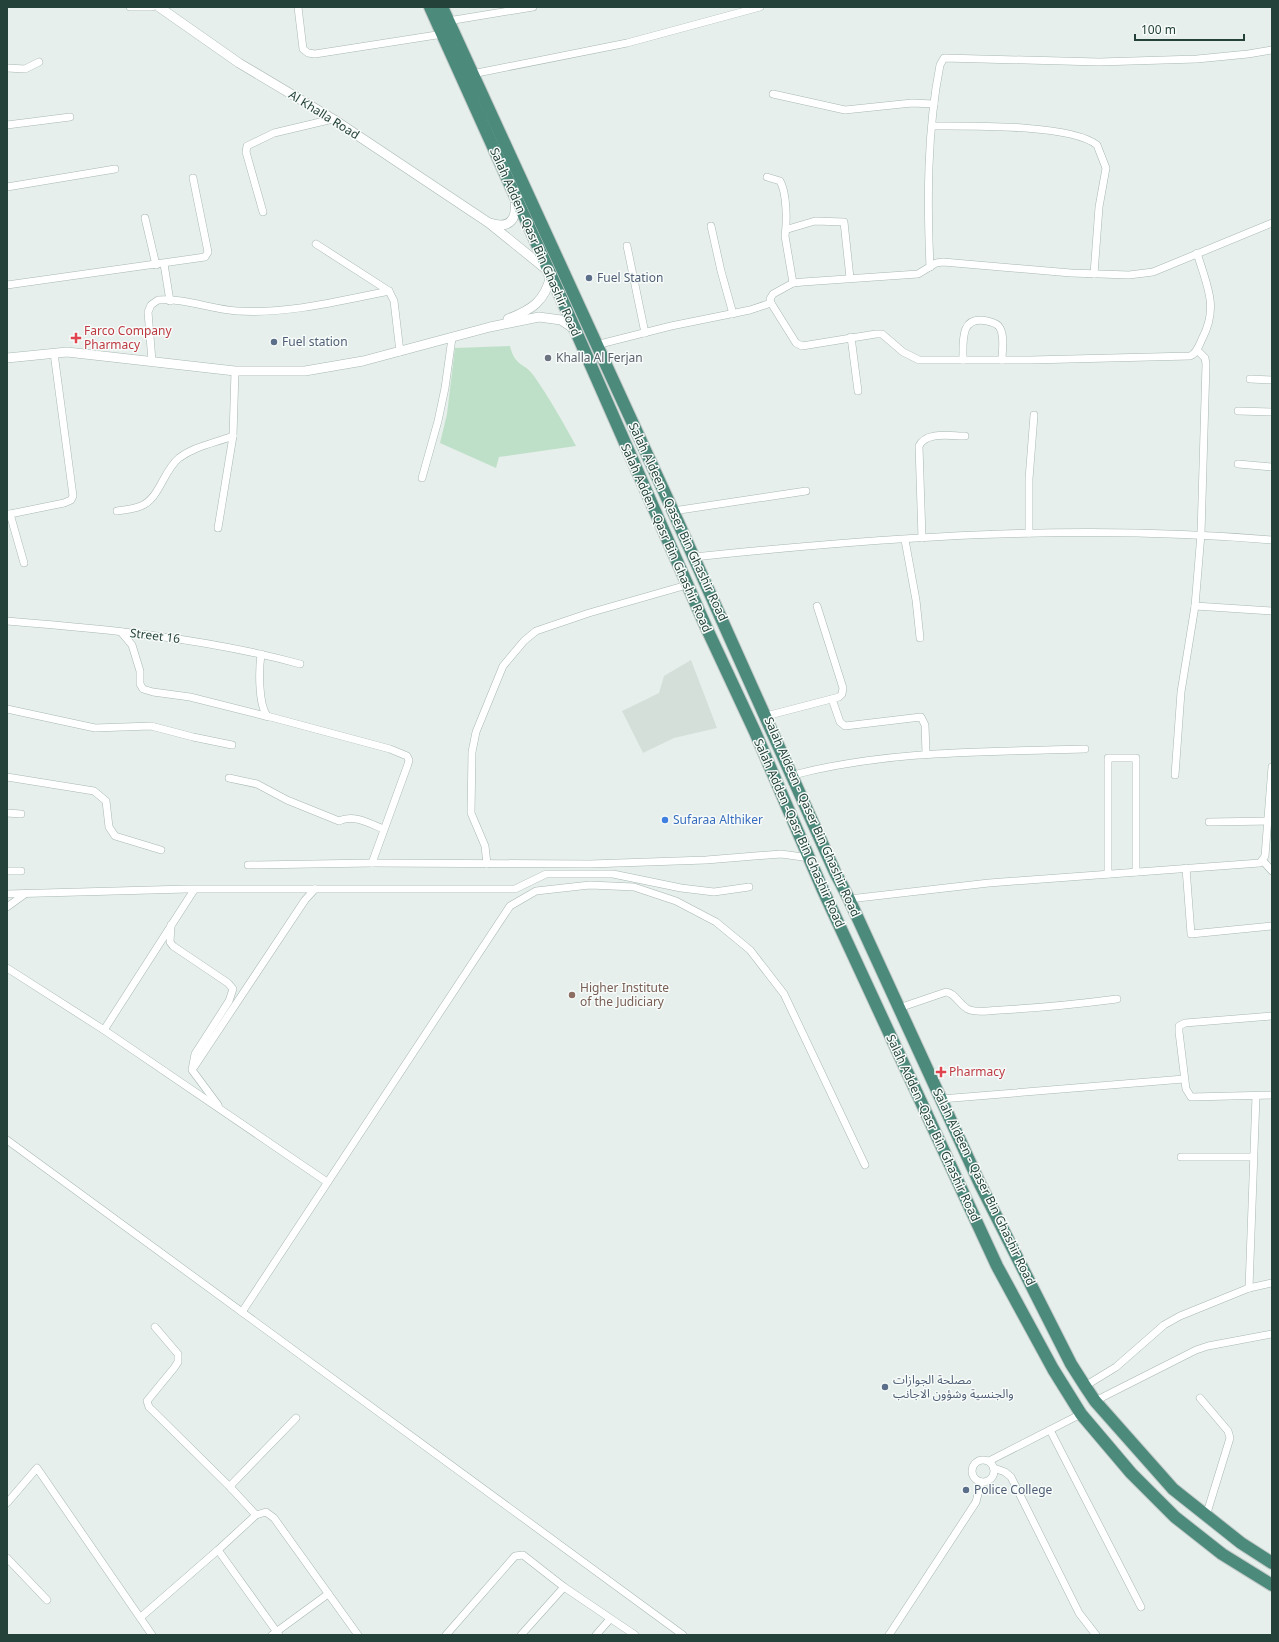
<svg xmlns="http://www.w3.org/2000/svg" width="1279" height="1642" viewBox="0 0 1279 1642" font-family="'Noto Sans','Noto Sans Arabic',sans-serif">
	<style>
		.built { fill: #d4dfda }
		.green { fill: #bfe0c8 }
		.lines { fill: none; stroke-linecap: round; stroke-linejoin: round }
		.minor-casing { stroke: #a8b8b2; stroke-width: 8 }
		.tertiary-casing { stroke: #a8b8b2; stroke-width: 10 }
		.trunk-casing { stroke: #c2cac8; stroke-width: 14 }
		.minor { stroke: #fff; stroke-width: 7 }
		.tertiary { stroke: #fff; stroke-width: 9 }
		.trunk { stroke: #4c8a7c; stroke-width: 12 }
		.service-dot { fill: #5c6f8a; stroke: #f7fbf9; stroke-width: 1.5 }
		.health-dot { fill: #e0444e; stroke: #f7fbf9; stroke-width: 1.5 }
		.worship-dot { fill: #6b7280; stroke: #f7fbf9; stroke-width: 1.5 }
		.shop-dot { fill: #3f7fe0; stroke: #f7fbf9; stroke-width: 1.5 }
		.education-dot { fill: #8d6e63; stroke: #f7fbf9; stroke-width: 1.5 }
		.labels { text-anchor: middle; stroke-width: 3; stroke-linejoin: round; paint-order: stroke }
		.street-label { font-size: 12px; fill: #24423a; stroke: #f7fbf9 }
		.service-label { font-size: 12px; fill: #4e5e75; stroke: #f7fbf9; text-anchor: start }
		.health-label { font-size: 12px; fill: #be3a42; stroke: #f7fbf9; text-anchor: start }
		.worship-label { font-size: 12px; fill: #5b616d; stroke: #f7fbf9; text-anchor: start }
		.shop-label { font-size: 12px; fill: #366cbe; stroke: #f7fbf9; text-anchor: start }
		.education-label { font-size: 12px; fill: #785e54; stroke: #f7fbf9; text-anchor: start }
	</style>
	<rect width="100%" height="100%" fill="#e6efeb"/>
	<path class="built" d="M691 660 717 728 674 738 643 753 622 711 659 693 664 676Z"/>
	<path class="green" d="M510 346C515 367 524 362 534 376 550 399 563 422 576 446L499 457 496 468 440 443 447 414 455 348Z"/>
	<g class="lines">
		<defs>
			<g id="minor">
				<path d="M130 7H152"/>
				<path d="M298 7 303 49 308 53 315 54 443 34"/>
				<path d="M448 21 533 7"/>
				<path d="M7 68 25 69 39 62"/>
				<path d="M472 74 627 43 760 7"/>
				<path d="M773 94 845 110 912 103 934 104"/>
				<path d="M7 125 70 117"/>
				<path d="M932 126C968 126 1071 124 1097 145L1106 168 1099 207 1094 274"/>
				<path d="M767 177 780 181C787 193 787 222 785 236L793 283"/>
				<path d="M7 187 115 169"/>
				<path d="M263 212 246 152 247 146 274 133 333 119"/>
				<path d="M145 218 156 265"/>
				<path d="M711 226 721 271 733 314"/>
				<path d="M788 229 815 221 844 222 850 278"/>
				<path d="M316 244 389 291 394 301 400 352"/>
				<path d="M627 246 645 333"/>
				<path d="M164 264 170 301"/>
				<path d="M930 267C927 200 927 131 940 65L944 58 1099 62 1197 59 1248 54 1272 50"/>
				<path d="M7 285 205 257 208 252 193 178"/>
				<path d="M771 303 796 343 802 346 876 334H882L903 352 919 360H1031L1190 356C1196 354 1199 346 1202 339 1219 307 1207 286 1197 253"/>
				<path d="M851 337 858 391"/>
				<path d="M596 345 671 326 750 310 771 303 770 299 773 294 793 283 803 282 918 274 936 263 943 262 1071 273 1129 275 1153 272 1272 223"/>
				<path d="M963 360C963 341 960 315 987 321 992 322 998 324 1000 328 1005 337 1002 350 1002 360"/>
				<path d="M152 361 148 312 151 305 158 300C184 298 211 309 237 311 289 314 339 301 389 291"/>
				<path d="M1250 379 1272 380"/>
				<path d="M1238 411 1272 412"/>
				<path d="M1238 464 1272 467"/>
				<path d="M422 478 438 421 445 388 452 338"/>
				<path d="M117 511C125 510 134 509 141 506 160 498 163 471 179 458 195 446 215 443 233 436"/>
				<path d="M673 511 806 491"/>
				<path d="M7 514H10L24 563"/>
				<path d="M10 514 64 503 71 500 73 496 54 353"/>
				<path d="M218 528 233 436 235 371"/>
				<path d="M1029 533V479L1034 415"/>
				<path d="M922 538 919 446C926 431 951 436 965 436"/>
				<path d="M905 540 916 600 920 638"/>
				<path d="M694 557C886 537 1079 523 1272 540"/>
				<path d="M1195 606 1272 611"/>
				<path d="M7 621C106 629 205 638 300 664"/>
				<path d="M121 632 132 645 140 671V684L143 689 153 692 190 697 269 717"/>
				<path d="M261 654C259 669 258 703 267 716L390 749 407 756 409 760 408 764 372 863"/>
				<path d="M832 699 840 722 845 726 921 717 925 725 926 753"/>
				<path d="M7 709 95 728 151 726 193 737 232 745"/>
				<path d="M766 716 839 697 842 694 843 688 817 606"/>
				<path d="M793 775C888 750 987 752 1085 749"/>
				<path d="M1175 775 1181 692 1195 606 1201 534 1206 364 1205 358 1197 350"/>
				<path d="M7 777 94 791 106 801 109 827 115 836 161 850"/>
				<path d="M229 778 257 784 287 800 339 821C353 814 369 823 383 829"/>
				<path d="M7 813 21 814"/>
				<path d="M1209 822 1272 821"/>
				<path d="M1263 861 1272 871"/>
				<path d="M487 864 485 846 471 813 472 752 476 732 503 666 524 641 536 631 589 613 687 585"/>
				<path d="M248 865 372 863 590 864 706 860 781 854 810 858"/>
				<path d="M1186 868 1191 934 1272 926"/>
				<path d="M7 871H21"/>
				<path d="M1108 874V758H1136V872"/>
				<path d="M7 894 187 889H515L546 874H613L681 888 714 892 749 887"/>
				<path d="M849 899 989 883 1260 863 1265 856 1272 767"/>
				<path d="M7 907 25 894"/>
				<path d="M171 925 170 942 173 946 228 983 233 989 229 1001 195 1054 192 1070 218 1105"/>
				<path d="M7 968 104 1030 327 1182"/>
				<path d="M899 1008 946 992C956 993 960 1007 970 1010 979 1013 991 1010 1001 1010 1039 1008 1078 1004 1117 999"/>
				<path d="M1272 1016 1185 1023 1179 1026V1032L1186 1089 1191 1097 1272 1095"/>
				<path d="M104 1030 194 890"/>
				<path d="M194 1067 305 900 315 889"/>
				<path d="M941 1099 1184 1079"/>
				<path d="M7 1140 683 1635"/>
				<path d="M1181 1157H1253"/>
				<path d="M1249 1288 1256 1096"/>
				<path d="M242 1312 510 906 536 891 590 885 634 887 676 901 716 922 750 950 784 994 865 1165"/>
				<path d="M155 1327 178 1354V1362L174 1368 147 1401 149 1407 231 1488"/>
				<path d="M1085 1386 1116 1367 1164 1325 1180 1316 1249 1288 1272 1283"/>
				<path d="M1200 1398 1228 1431 1230 1438 1206 1516"/>
				<path d="M1095 1401 1196 1350 1208 1346 1272 1334"/>
				<path d="M1050 1430 1141 1607"/>
				<circle cx="983" cy="1471" r="11"/>
				<path d="M989 1461 1081 1414"/>
				<path d="M994 1468 1005 1472 1011 1477 1079 1613 1096 1635"/>
				<path d="M7 1503 37 1468 152 1635"/>
				<path d="M256 1515 231 1488 232 1484 296 1418"/>
				<path d="M218 1550 279 1635"/>
				<path d="M7 1558 47 1600"/>
				<path d="M141 1617 218 1550 256 1515 266 1512 274 1518 358 1635"/>
				<path d="M272 1635 328 1594"/>
				<path d="M446 1635 515 1556 523 1555 564 1587 635 1635"/>
				<path d="M521 1635 564 1587"/>
				<path d="M596 1635 610 1619"/>
				<path d="M889 1635 976 1502 981 1482"/>
			</g>
			<g id="tertiary">
				<path d="M159 7 239 63 333 119 489 223 547 270"/>
				<path d="M490 223C511 230 517 218 515 200"/>
				<path d="M508 319C531 310 545 302 551 275"/>
				<path d="M7 358 67 352 235 371H305L363 361 490 327 539 317 561 320 573 328"/>
			</g>
			<g id="trunk">
				<path d="M430 7 563 302 706 627 755 732 822 888 997 1266 1053 1369 1081 1414 1131 1473 1175 1517 1222 1554 1272 1585"/>
				<path d="M442 7 673 511 835 872 849 899 980 1184 1071 1364 1085 1386 1095 1401 1173 1489 1241 1543 1272 1563"/>
			</g>
		</defs>
		<use href="#minor" class="minor-casing"/>
		<use href="#tertiary" class="tertiary-casing"/>
		<use href="#trunk" class="trunk-casing"/>
		<use href="#minor" class="minor"/>
		<use href="#tertiary" class="tertiary"/>
		<use href="#trunk" class="trunk"/>
	</g>
	<g class="service-dot">
		<circle cx="589" cy="278" r="4"/>
		<circle cx="274" cy="342" r="4"/>
		<circle cx="885" cy="1387" r="4"/>
		<circle cx="966" cy="1490" r="4"/>
	</g>
	<g class="health-dot">
		<path d="M74 332h4v4h4v4h-4v4h-4v-4h-4v-4h4z"/>
		<path d="M939 1066h4v4h4v4h-4v4h-4v-4h-4v-4h4z"/>
	</g>
	<circle class="worship-dot" cx="548" cy="358" r="4"/>
	<circle class="shop-dot" cx="665" cy="820" r="4"/>
	<circle class="education-dot" cx="572" cy="995" r="4"/>
	<g class="labels">
		<g class="street-label">
			<text transform="translate(324 115) rotate(32)" y="4">Al Khalla Road</text>
			<text transform="translate(535 242) rotate(66)" y="4">Salah Adden -Qasr Bin Ghashir Road</text>
			<text transform="translate(678 522) rotate(65)" y="4">Salah Aldeen - Qaser Bin Ghashir Road</text>
			<text transform="translate(666 538) rotate(66)" y="4">Salah Adden -Qasr Bin Ghashir Road</text>
			<text transform="translate(155 636) rotate(7)" y="4">Street 16</text>
			<text transform="translate(812 817) rotate(66)" y="4">Salah Aldeen - Qaser Bin Ghashir Road</text>
			<text transform="translate(799 833) rotate(66)" y="4">Salah Adden -Qasr Bin Ghashir Road</text>
			<text transform="translate(933 1128) rotate(65)" y="4">Salah Adden -Qasr Bin Ghashir Road</text>
			<text transform="translate(984 1187) rotate(64)" y="4">Salah Aldeen - Qaser Bin Ghashir Road</text>
		</g>
		<g class="service-label">
			<text x="597" y="282">Fuel Station</text>
			<text x="282" y="346">Fuel station</text>
			<text x="893" y="1384">مصلحة الجوازات<tspan x="893" dy="14">والجنسية وشؤون الاجانب</tspan></text>
			<text x="974" y="1494">Police College</text>
		</g>
		<g class="health-label">
			<text x="84" y="335">Farco Company<tspan x="84" dy="14">Pharmacy</tspan></text>
			<text x="949" y="1076">Pharmacy</text>
		</g>
		<g class="worship-label">
			<text x="556" y="362">Khalla Al Ferjan</text>
		</g>
		<g class="shop-label">
			<text x="673" y="824">Sufaraa Althiker</text>
		</g>
		<g class="education-label">
			<text x="580" y="992">Higher Institute<tspan x="580" dy="14">of the Judiciary</tspan></text>
		</g>
	</g>
	<rect width="1279" height="1642" fill="none" stroke="#24423a" stroke-width="16"/>
	<path d="M1135 34v6h109v-6" fill="none" stroke="#24423a" stroke-width="2"/>
	<text x="1141" y="34" font-size="12" fill="#24423a" stroke="#f7fbf9" stroke-width="3" paint-order="stroke">100 m</text>
</svg>
